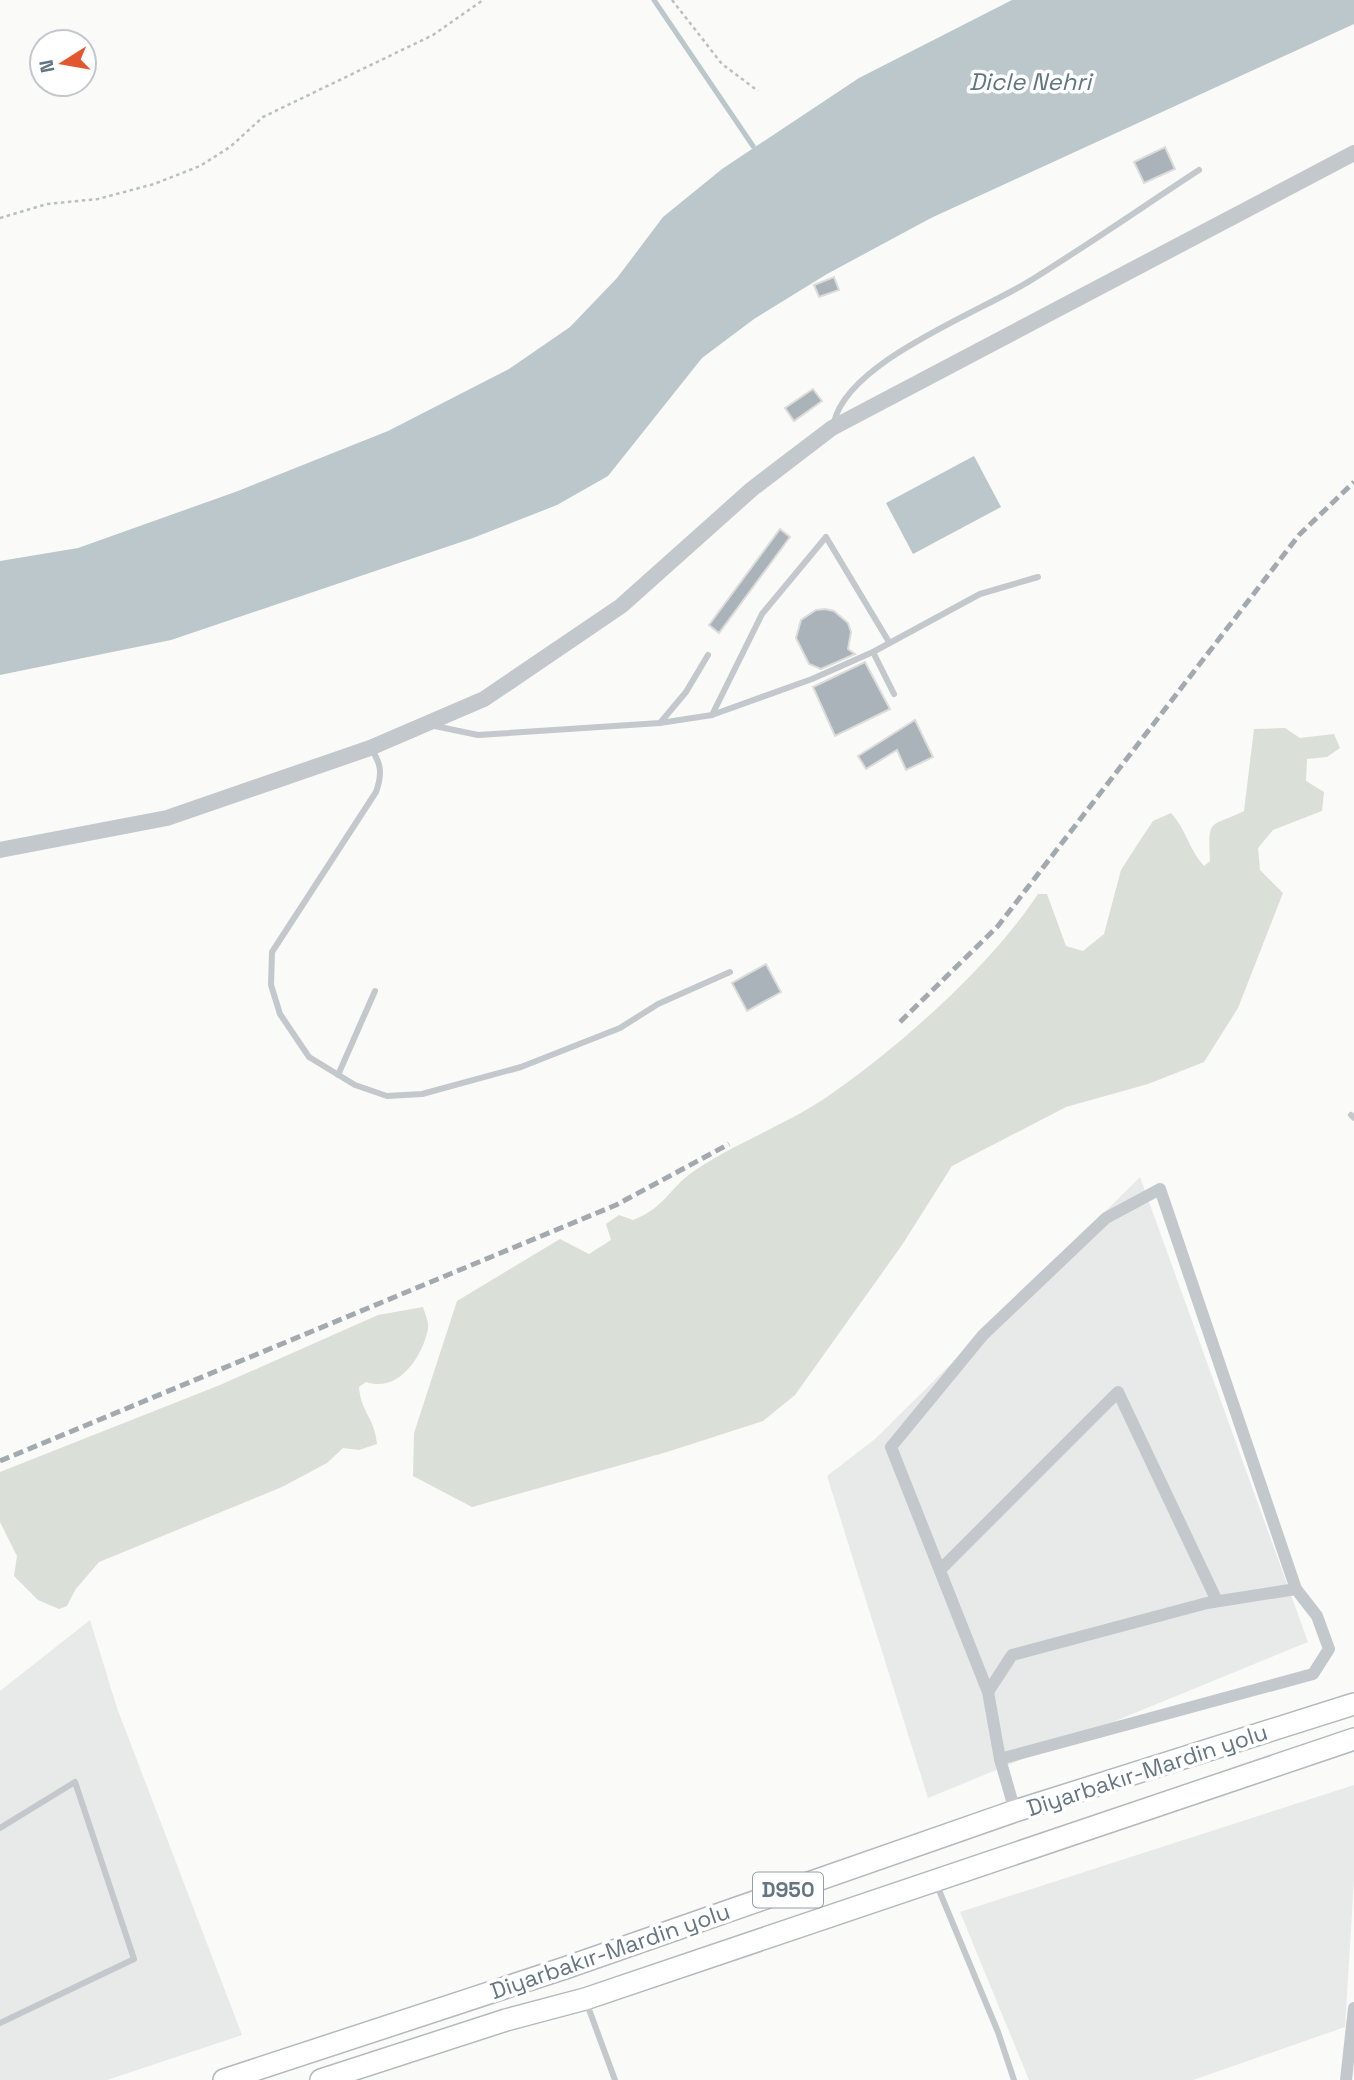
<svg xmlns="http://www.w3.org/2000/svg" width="1354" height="2080" viewBox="0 0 1354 2080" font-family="'Space Grotesk',sans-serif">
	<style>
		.built { fill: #e8e9e9 }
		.green { fill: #dadfd7 }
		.water { fill: #bbc7cb }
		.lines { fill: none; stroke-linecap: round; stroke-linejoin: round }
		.stream { stroke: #bbc7cb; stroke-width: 5 }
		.building { fill: #aab3b9; stroke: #dcdcda; stroke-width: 2 }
		.trunk-casing { stroke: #b4b9bd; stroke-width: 24 }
		.path { stroke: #bbbfc2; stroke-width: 2.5; stroke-dasharray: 3.5 3.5; stroke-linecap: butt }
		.service { stroke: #c3c8cc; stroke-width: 6 }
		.minor { stroke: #c3c8cc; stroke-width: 12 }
		.tertiary { stroke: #c3c8cc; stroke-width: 16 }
		.trunk { stroke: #fff; stroke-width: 21 }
		.rail { stroke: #a2aab0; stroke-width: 5; stroke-dasharray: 10 5; stroke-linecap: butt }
		.labels { text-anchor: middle; stroke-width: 7; stroke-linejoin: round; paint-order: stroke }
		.shield { fill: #fff; stroke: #939fa8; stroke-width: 2 }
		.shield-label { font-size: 21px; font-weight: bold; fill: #657683 }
		.street-label { font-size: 23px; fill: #657683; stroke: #fff }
		.water-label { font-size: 24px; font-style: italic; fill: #60757c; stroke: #fff }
	</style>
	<rect width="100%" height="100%" fill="#fafaf8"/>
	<g class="built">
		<path d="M1140 1177 1308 1642 928 1798 827 1476 875 1439Z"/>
		<path d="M90 1620 117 1708 242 2035 107 2080H0V1691Z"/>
		<path d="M1354 1785V1880L1345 2027 1193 2080H1029L960 1912Z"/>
	</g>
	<g class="green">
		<path d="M1285 728 1300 738 1334 734 1340 748 1327 757 1307 759 1306 781 1324 792 1322 811 1273 830 1258 848 1260 870 1283 893 1238 1008 1204 1062 1148 1084 1066 1107 952 1166 902 1245 795 1395 763 1421 667 1452 472 1507 413 1476 414 1433 457 1301 560 1239 589 1254 611 1240 606 1224 619 1215 633 1220C666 1207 668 1189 694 1171 735 1143 783 1126 824 1099 897 1049 990 967 1038 894H1047L1066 946 1083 951 1104 934 1121 870 1137 845 1153 821 1171 813C1186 829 1189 850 1204 866L1210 861C1208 817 1209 828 1244 811L1254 729Z"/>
		<path d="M423 1307C425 1314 429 1322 428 1329 422 1358 398 1393 366 1382L359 1387C361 1413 374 1416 377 1444L359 1450 343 1448 327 1463 282 1487 99 1562 75 1590 67 1606 59 1609 38 1600 14 1576 17 1556 0 1522V1472L220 1385 378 1315Z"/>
	</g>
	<g class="water">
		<path d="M1012 0H1354V24L931 218 827 274 754 319 702 358 608 476 557 505 473 538 171 640 0 675V561L78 548 238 491 388 431 509 369 570 327 617 278 663 217 722 169 859 78Z"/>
		<path d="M974 456 1001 507 913 554 886 503Z"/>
	</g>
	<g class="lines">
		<path class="stream" d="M654 0 753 146"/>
	</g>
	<g class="building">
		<path d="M1165 147 1175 169 1144 183 1134 162Z"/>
		<path d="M834 277 839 290 819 297 814 285Z"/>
		<path d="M813 389 822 401 794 421 785 408Z"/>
		<path d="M780 529 790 537 719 633 709 625Z"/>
		<path d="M825 609 834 611 848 623 851 632 848 649 855 654 821 669 809 664 796 638 801 620 816 610Z"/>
		<path d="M865 662 890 709 835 736 813 687Z"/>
		<path d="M915 720 933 757 906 770 897 750 866 769 858 756Z"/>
		<path d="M766 964 781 992 747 1011 732 983Z"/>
	</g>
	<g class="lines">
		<defs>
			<g id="trunk">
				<path d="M224 2080 565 1968 1015 1811 1354 1704"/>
				<path d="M321 2080 506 2020 585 1999 1354 1739"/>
			</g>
		</defs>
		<use href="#trunk" class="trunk-casing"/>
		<g class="path">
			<path d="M672 0 722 64 758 91"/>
			<path d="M0 218 47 204 98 199 154 184 200 166 230 147 263 117 433 35 483 0"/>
		</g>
		<g class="service">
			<path d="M834 422C849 360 981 312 1033 279 1089 244 1144 206 1199 170"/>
			<path d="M873 652 894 694"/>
			<path d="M712 715 762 614 826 537 889 642"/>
			<path d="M660 723 686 692 708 655"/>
			<path d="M430 725 478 735 660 723 712 715 812 679 873 652 980 594 1038 577"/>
			<path d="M371 749C382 764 382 775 376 792L272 952 271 985 280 1014 309 1057 355 1085 387 1096 422 1094 521 1067 620 1028 658 1004 730 972"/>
			<path d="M338 1075 375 991"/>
			<path d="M1351 1115 1354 1118"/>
			<path d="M0 1828 75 1782 134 1959 0 2023"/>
			<path d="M936 1883 998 2032 1014 2080"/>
			<path d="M587 2004 615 2080"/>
		</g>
		<g class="minor">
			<path d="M940 1570 1118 1392 1217 1601"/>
			<path d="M988 1692 1012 1655 1207 1603 1296 1589 1160 1189 1106 1218 983 1335 891 1447 988 1692 1000 1759 1015 1811"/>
			<path d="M1000 1759 1313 1674 1329 1649 1317 1616 1296 1589"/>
			<path d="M1346 2080 1354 2008"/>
		</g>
		<path class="tertiary" d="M0 850 167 818 370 748 484 699 621 606 752 489 832 428 1354 153"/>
		<use href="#trunk" class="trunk"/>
		<g class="rail">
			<path d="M900 1022 998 926 1299 535 1354 482"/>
			<path d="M0 1461 616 1205 729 1144"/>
		</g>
	</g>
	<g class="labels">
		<rect class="shield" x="753" y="1872.5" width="70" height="35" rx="5"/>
		<g class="shield-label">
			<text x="788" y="1897">D950</text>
		</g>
		<g class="street-label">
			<text transform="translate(1147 1770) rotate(-18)" y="8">Diyarbakır-Mardin yolu</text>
			<text transform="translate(610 1951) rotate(-19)" y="8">Diyarbakır-Mardin yolu</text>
		</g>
		<g class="water-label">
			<text x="1030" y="90">Dicle Nehri</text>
		</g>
	</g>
	<g transform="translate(63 63) rotate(259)"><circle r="33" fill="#ffffff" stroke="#c1c8cd" stroke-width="2"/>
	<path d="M0-5L12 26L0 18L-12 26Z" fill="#e4572e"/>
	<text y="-10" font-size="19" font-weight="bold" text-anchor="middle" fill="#657683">N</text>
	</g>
</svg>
